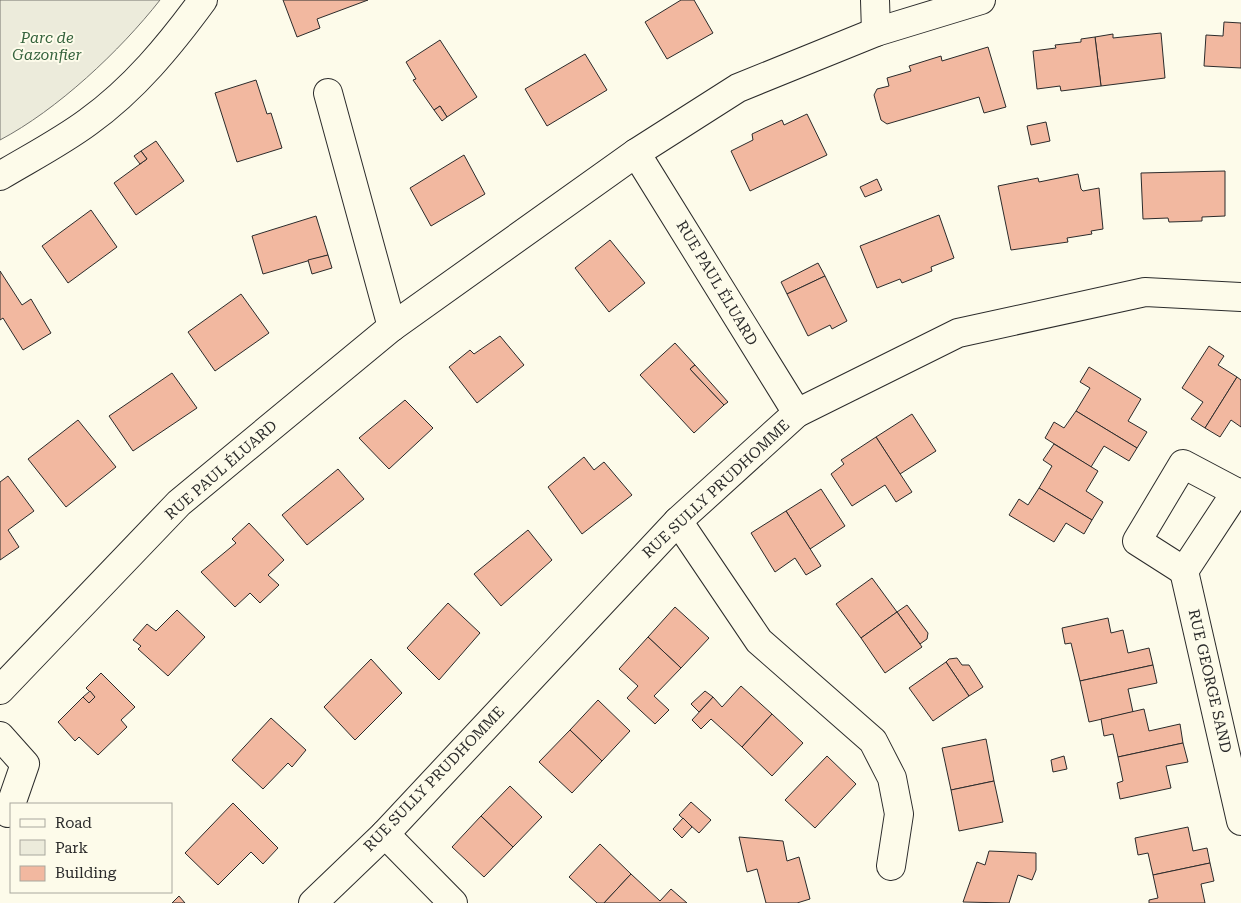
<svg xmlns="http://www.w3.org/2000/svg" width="1241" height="903" viewBox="0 0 1241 903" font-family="'Roboto Serif',serif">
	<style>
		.green { fill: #ecebdb; stroke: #74746e }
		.building { fill: #f2b8a0; stroke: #2b2b2b }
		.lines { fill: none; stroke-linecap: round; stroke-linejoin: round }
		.minor-casing { stroke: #2b2b2b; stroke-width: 30 }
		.minor { stroke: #fdfbea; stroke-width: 28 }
		.labels { text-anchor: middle; stroke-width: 4; stroke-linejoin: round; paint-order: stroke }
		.park-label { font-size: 15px; font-style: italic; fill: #34623c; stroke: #fdfbea }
		.street-label { font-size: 15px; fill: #2b2b2b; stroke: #fdfbea }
	</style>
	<rect width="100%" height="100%" fill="#fdfbea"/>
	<path class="green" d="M0 0H160C120 51 57 110 0 140Z"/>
	<g class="building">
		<path d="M283 0H368L317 19 320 28 297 37Z"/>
		<path d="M681 0H694L713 33 667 59 645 22Z"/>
		<path d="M1224 22 1241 23V68L1204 66 1206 35 1223 36Z"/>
		<path d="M1161 33 1165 78 1101 86 1095 37 1113 34V38Z"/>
		<path d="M1095 37 1101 86 1061 91 1060 86 1037 89 1033 51 1056 48 1055 45 1081 42V39Z"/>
		<path d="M440 40 477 97 447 117 440 106 434 110 413 80 416 79 406 62Z"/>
		<path d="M988 47 1006 107 984 113 979 97 887 124 881 120 874 95 877 89 889 86 887 78 911 71 909 66 941 56 942 61Z"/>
		<path d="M585 54 607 90 547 126 525 89Z"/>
		<path d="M256 80 267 114 271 113 282 148 237 162 215 93Z"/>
		<path d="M440 106 447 117 442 121 434 110Z"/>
		<path d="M807 114 827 155 750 191 731 151 753 140 752 134 782 120 784 125Z"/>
		<path d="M1046 122 1050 141 1031 145 1027 126Z"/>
		<path d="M156 141 184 181 136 215 114 183 147 159 141 151Z"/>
		<path d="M141 151 147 159 140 164 134 156Z"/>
		<path d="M464 155 485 194 431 226 410 188Z"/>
		<path d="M1225 171V216L1202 217V221L1169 222 1168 218 1143 219 1141 173Z"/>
		<path d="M1078 174 1081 189 1083 191 1099 188 1103 229 1091 231 1092 234 1067 238 1068 242 1011 250 998 186 1038 178 1039 182Z"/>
		<path d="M877 179 882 190 865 197 860 187Z"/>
		<path d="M91 210 117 247 68 283 42 246Z"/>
		<path d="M939 215 954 258 931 267 932 271 902 283 900 279 877 288 860 246Z"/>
		<path d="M316 216 328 255 263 274 252 236Z"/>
		<path d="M610 240 645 283 609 312 575 268Z"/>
		<path d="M328 255 332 268 312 274 308 260Z"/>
		<path d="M818 263 825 276 787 294 781 282Z"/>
		<path d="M0 271 22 305 31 299 51 333 23 350 3 318 0 320Z"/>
		<path d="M825 276 847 321 832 329 830 325 808 336 787 294Z"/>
		<path d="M241 294 269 333 215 371 188 332Z"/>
		<path d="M500 336 524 365 477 403 449 367 470 350 474 354Z"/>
		<path d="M675 343 695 365 690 369 724 405 694 433 640 375Z"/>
		<path d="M1209 346 1224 356 1218 365 1237 377 1205 428 1191 419 1203 402 1182 388Z"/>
		<path d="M695 365 728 402 724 405 690 369Z"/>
		<path d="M1089 367 1141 399 1128 421 1147 432 1137 448 1076 411 1090 388 1080 382Z"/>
		<path d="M172 373 197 408 133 451 109 416Z"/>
		<path d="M1237 377 1241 380V427L1231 420 1220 437 1205 428Z"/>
		<path d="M405 400 433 428 389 469 359 438Z"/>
		<path d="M1076 411 1137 448 1129 461 1104 446 1091 467 1045 438 1054 422 1064 428Z"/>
		<path d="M912 414 936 451 900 474 876 437Z"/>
		<path d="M78 420 116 467 66 507 28 459Z"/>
		<path d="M876 437 912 492 896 502 885 485 852 506 831 474 844 464 841 460Z"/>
		<path d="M1054 444 1098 471 1086 491 1103 502 1092 520 1039 488 1052 466 1043 460Z"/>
		<path d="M584 457 594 470 604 462 632 495 582 534 548 487Z"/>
		<path d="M338 469 364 499 307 545 282 515Z"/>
		<path d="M8 476 34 511 8 530 19 547 0 560V482Z"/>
		<path d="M1039 488 1092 520 1084 534 1066 523 1054 542 1009 515 1019 499 1028 505Z"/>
		<path d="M821 489 845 526 810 549 786 511Z"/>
		<path d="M786 511 821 566 806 575 795 558 775 572 751 533Z"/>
		<path d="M249 523 284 560 268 575 279 585 260 603 250 593 235 607 201 572 236 543 232 539Z"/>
		<path d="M528 530 552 560 501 606 474 574Z"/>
		<path d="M872 578 897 612 861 638 836 604Z"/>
		<path d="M448 603 480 633 439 680 407 648Z"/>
		<path d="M907 605 928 633 927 639 920 644 897 612Z"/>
		<path d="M675 607 709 638 681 668 648 637Z"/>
		<path d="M177 610 205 637 168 676 138 649 141 646 133 640 147 624 156 631Z"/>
		<path d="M897 612 922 647 885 673 861 638Z"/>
		<path d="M1108 618 1111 633 1123 630 1128 653 1149 648 1153 665 1080 681 1071 643 1065 644 1062 628Z"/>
		<path d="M648 637 681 668 654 696 669 710 655 724 627 698 638 686 619 669Z"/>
		<path d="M957 658 962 665H969L983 687 969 696 946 662 949 659Z"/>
		<path d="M371 659 402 693 355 740 324 707Z"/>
		<path d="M946 662 969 696 933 721 909 688Z"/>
		<path d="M1153 665 1157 683 1128 689 1133 712 1089 722 1080 681Z"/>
		<path d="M101 673 135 707 121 720 127 727 98 755 79 737 75 741 58 722 83 697 89 703 95 697 86 688Z"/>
		<path d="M741 686 772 714 742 747 711 719 701 729 692 720 713 697 722 707Z"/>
		<path d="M90 691 95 697 89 703 83 697Z"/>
		<path d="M705 691 713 697 699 712 691 704Z"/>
		<path d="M598 700 630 731 602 761 570 730Z"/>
		<path d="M1144 709 1149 731 1180 724 1183 743 1118 757 1113 734 1104 736 1101 719Z"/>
		<path d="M772 714 803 743 772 776 742 747Z"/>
		<path d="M271 718 306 750 292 767 288 763 263 789 232 760Z"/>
		<path d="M570 730 602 761 572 793 539 762Z"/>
		<path d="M986 739 994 781 951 790 942 748Z"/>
		<path d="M1183 743 1188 762 1166 766 1171 788 1120 799 1117 783 1123 781 1118 757Z"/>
		<path d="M827 756 856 784 815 828 785 800Z"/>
		<path d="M1064 756 1067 769 1053 772 1051 760Z"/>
		<path d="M994 781 1003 822 959 831 951 790Z"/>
		<path d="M510 786 542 817 513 847 481 816Z"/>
		<path d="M691 802 711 820 699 833 679 815Z"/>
		<path d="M233 803 278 848 263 864 251 852 218 885 185 853Z"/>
		<path d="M481 816 513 847 484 877 452 847Z"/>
		<path d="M683 818 692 827 682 838 673 829Z"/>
		<path d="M1188 827 1193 851 1207 848 1210 863 1153 875 1148 853 1138 855 1135 838Z"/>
		<path d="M739 837 783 841 787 861 799 857 810 899 797 903H766L757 869 747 872Z"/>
		<path d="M600 844 631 874 604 903H597L569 877Z"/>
		<path d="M989 851 1036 853V870L1032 880 1018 875 1009 903 963 902 977 862 985 865Z"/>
		<path d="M1210 863 1214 881 1201 884 1205 903H1149V900L1158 898 1153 875Z"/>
		<path d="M631 874 660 901 671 889 687 903H604Z"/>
		<path d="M179 896 185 903H172Z"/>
	</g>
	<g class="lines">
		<defs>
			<g id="minor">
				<path d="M875 0 876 32"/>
				<path d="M328 93 392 327"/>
				<path d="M636 153 797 413"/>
				<path d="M0 176C30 158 61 142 88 122 134 89 170 45 203 0"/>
				<path d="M1241 493 1236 492 1184 571 1241 821"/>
				<path d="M678 521 759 641 873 741 892 778 899 814 891 866"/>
				<path d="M1184 571 1137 541 1183 464 1236 492"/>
				<path d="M0 690 179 503 392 327 636 153 738 88 876 32 981 0"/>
				<path d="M0 736 25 764 8 813"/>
				<path d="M385 834 453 903"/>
				<path d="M313 903 385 834 678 521 797 413 958 333 1145 292 1241 297"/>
			</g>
		</defs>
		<use href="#minor" class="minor-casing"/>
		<use href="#minor" class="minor"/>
	</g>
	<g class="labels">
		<g class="park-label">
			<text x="47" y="43">Parc de<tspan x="47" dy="17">Gazonfier</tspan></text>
		</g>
		<g class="street-label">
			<text transform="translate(717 283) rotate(59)" y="5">RUE PAUL ÉLUARD</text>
			<text transform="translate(221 470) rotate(-41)" y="5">RUE PAUL ÉLUARD</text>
			<text transform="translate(716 489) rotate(-43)" y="5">RUE SULLY PRUDHOMME</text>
			<text transform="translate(1210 681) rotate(77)" y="5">RUE GEORGE SAND</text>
			<text transform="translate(434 779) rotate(-46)" y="5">RUE SULLY PRUDHOMME</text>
		</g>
	</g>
	<rect x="10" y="803" width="162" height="90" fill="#fdfbea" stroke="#a9a89e"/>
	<rect x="20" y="819" width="25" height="8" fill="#fdfbea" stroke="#a9a89e"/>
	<text x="55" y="828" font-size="15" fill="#2b2b2b">Road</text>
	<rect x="20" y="840" width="25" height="15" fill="#ecebdb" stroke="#a9a89e"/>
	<text x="55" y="853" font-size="15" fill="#2b2b2b">Park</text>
	<rect x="20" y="866" width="25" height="15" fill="#f2b8a0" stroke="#a9a89e"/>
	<text x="55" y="878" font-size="15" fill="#2b2b2b">Building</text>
</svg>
